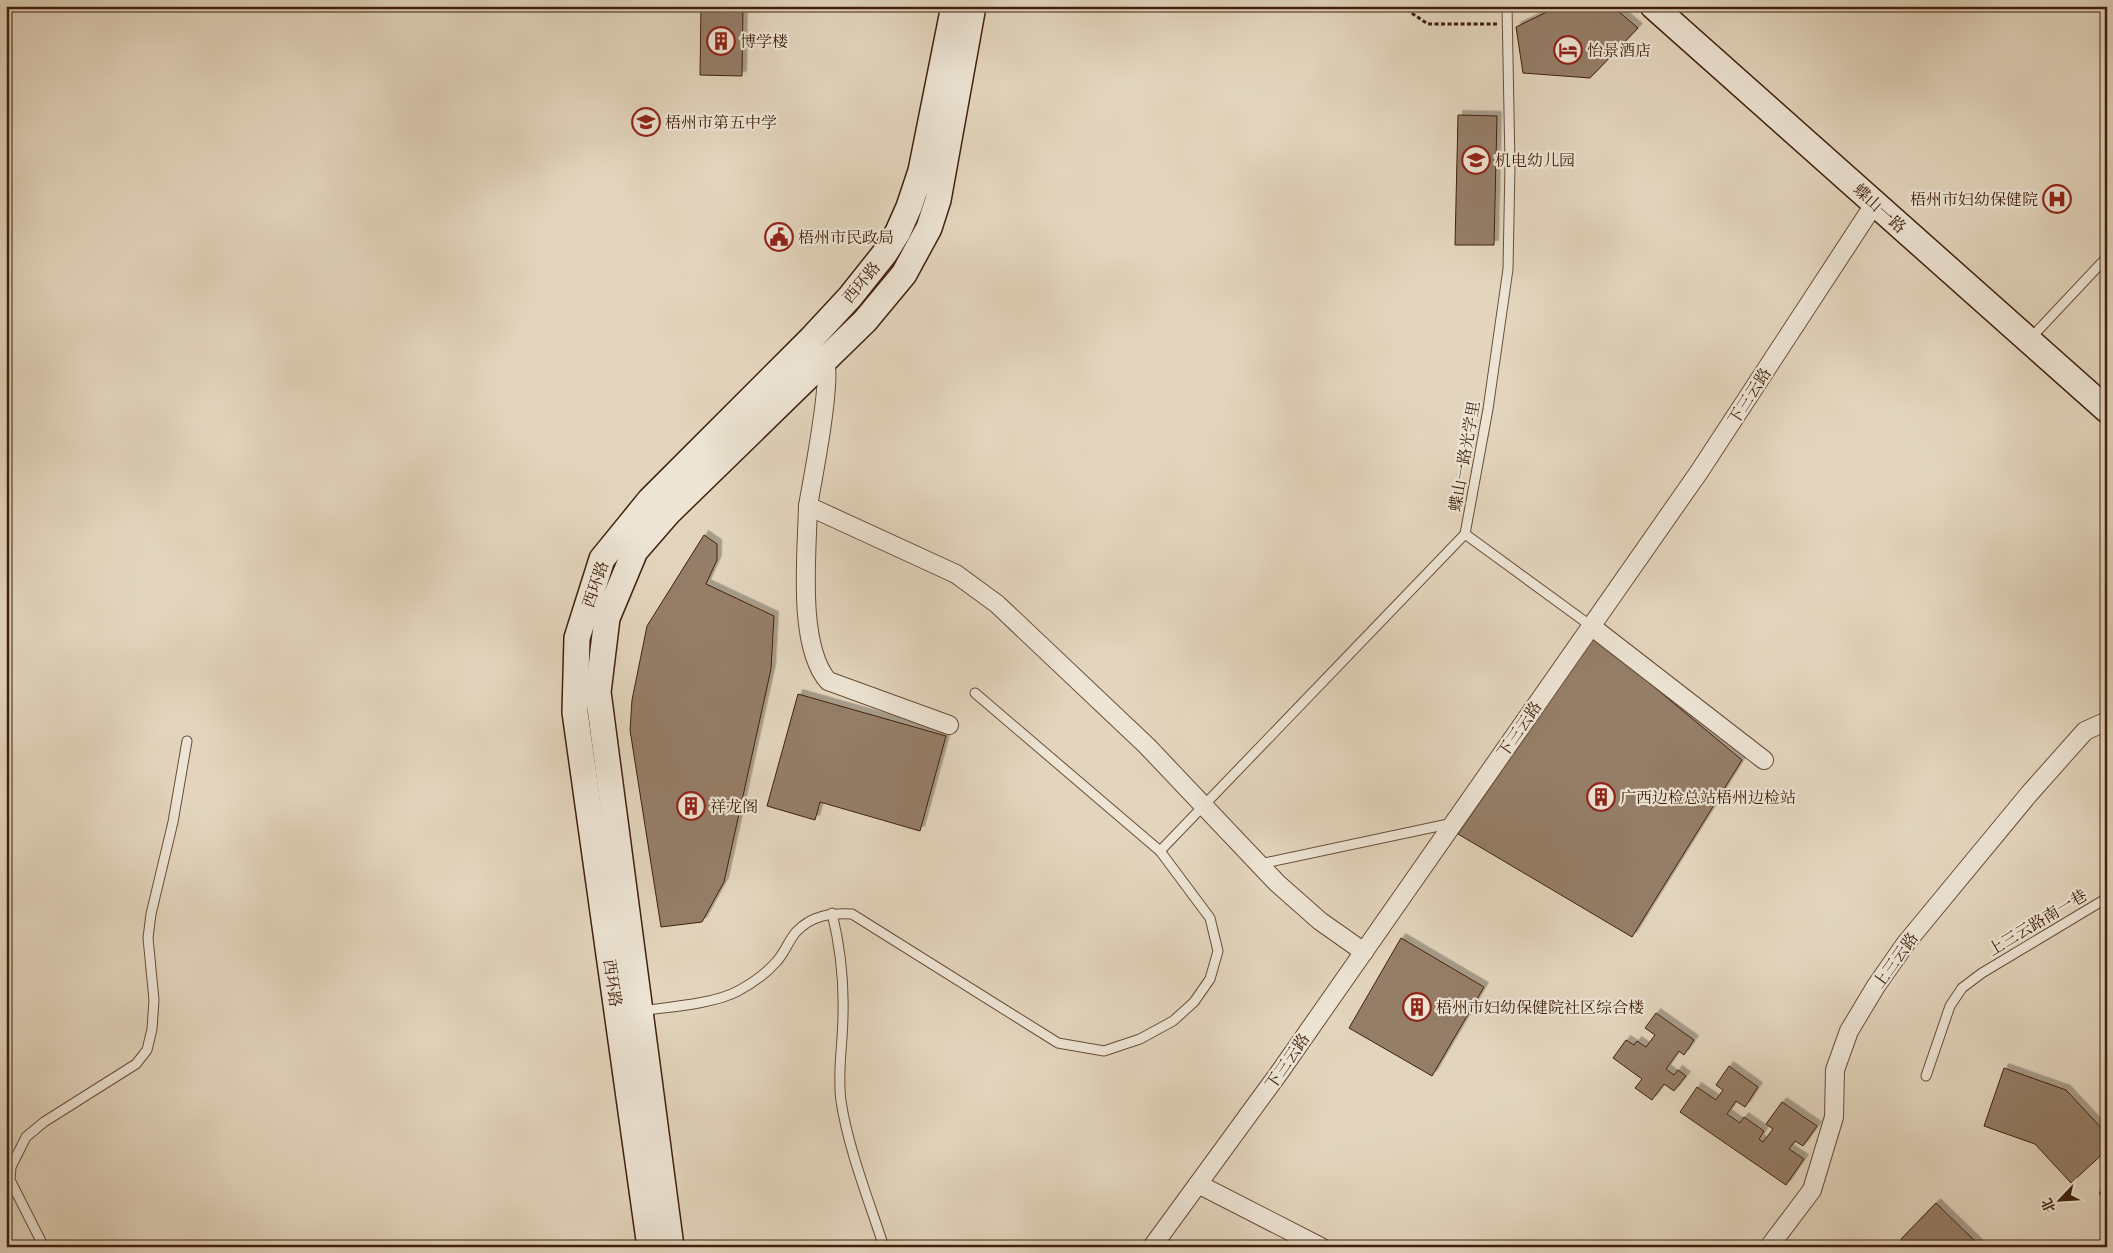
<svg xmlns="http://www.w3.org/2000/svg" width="2113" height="1253" viewBox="0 0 2113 1253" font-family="'IM FELL French Canon','Noto Serif SC',serif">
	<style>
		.building { fill: #957e68; stroke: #40200c; filter: url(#shadow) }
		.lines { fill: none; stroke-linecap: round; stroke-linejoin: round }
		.lane-casing { stroke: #694d38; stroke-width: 11 }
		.street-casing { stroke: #694d38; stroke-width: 20 }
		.secondary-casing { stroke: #40200c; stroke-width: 28 }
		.path { stroke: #40200c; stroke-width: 3; stroke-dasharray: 4 2.5; stroke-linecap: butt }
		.lane { stroke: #ede4d4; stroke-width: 9 }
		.street { stroke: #ede4d4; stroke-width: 18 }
		.secondary { stroke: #ede4d4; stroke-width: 25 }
		.labels { text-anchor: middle; stroke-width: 4.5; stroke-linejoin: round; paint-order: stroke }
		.poi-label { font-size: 16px; fill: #40200c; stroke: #ede4d4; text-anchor: start }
		.street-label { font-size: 16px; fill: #40200c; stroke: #ede4d4 }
	</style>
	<defs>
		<filter id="shadow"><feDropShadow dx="4.5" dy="-4.5" stdDeviation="0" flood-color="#0004"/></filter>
	</defs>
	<rect width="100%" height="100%" fill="#e3d5bd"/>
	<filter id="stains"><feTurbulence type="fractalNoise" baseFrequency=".004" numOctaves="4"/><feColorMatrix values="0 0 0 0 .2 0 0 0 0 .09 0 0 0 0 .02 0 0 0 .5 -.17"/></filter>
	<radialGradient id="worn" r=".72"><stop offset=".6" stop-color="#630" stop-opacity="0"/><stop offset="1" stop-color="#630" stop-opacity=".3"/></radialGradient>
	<g class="building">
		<path d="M701 6H743L742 76 700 75Z"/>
		<path d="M1559 6H1612L1638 28 1590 78 1523 73 1516 27Z"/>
		<path d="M1458 115 1497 116 1494 245H1455Z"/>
		<path d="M704 535 717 544V560L706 584 774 616 771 669 724 882 702 922 661 927 630 730 632 700 647 626Z"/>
		<path d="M1594 637 1742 760 1632 937 1458 834Z"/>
		<path d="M798 694 946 736 920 831 820 802 815 820 767 806Z"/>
		<path d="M1401 938 1484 987 1432 1076 1349 1028Z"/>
		<path d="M1656 1013 1694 1040 1684 1055 1679 1051 1666 1069 1674 1075 1678 1070 1686 1076 1674 1091 1664 1084 1652 1100 1635 1088 1642 1079 1613 1058 1626 1040 1634 1045 1637 1041 1646 1047 1655 1035 1645 1028Z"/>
		<path d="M1729 1066 1758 1087 1745 1107 1736 1101 1727 1114 1740 1123 1744 1117 1764 1131 1759 1139 1763 1142 1773 1129 1766 1124 1782 1102 1817 1126 1803 1146 1795 1141 1789 1149 1804 1159 1786 1185 1680 1112 1697 1087 1716 1100 1723 1090 1716 1085Z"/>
		<path d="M2004 1068 2066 1090 2107 1134V1150L2071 1183 2035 1144 1984 1126Z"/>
		<path d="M2107 1185V1201L2099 1193Z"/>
		<path d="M1936 1203 1981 1247H1908L1901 1239Z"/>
	</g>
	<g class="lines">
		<defs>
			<g id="lane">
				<path d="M2029 340 2107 257"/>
				<path d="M1465 534 1591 626"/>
				<path d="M1160 851 1465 534 1488 409 1508 269 1510 165 1507 6"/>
				<path d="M1260 864 1453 823"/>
				<path d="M832 913C840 946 844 980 843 1014 843 1044 837 1072 841 1101 848 1148 869 1201 884 1247"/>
				<path d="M640 1011C668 1007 714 1004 738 991 753 983 766 974 777 961 785 952 789 940 796 932 812 915 831 913 852 914L1058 1043 1104 1051 1140 1039 1173 1021 1194 1002 1210 979 1218 951 1210 918 1160 851 975 693"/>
				<path d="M1926 1076 1950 1006 1962 988 1982 973 2107 898"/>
				<path d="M44 1247 10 1180 11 1167 26 1137 44 1122 136 1064 147 1050 152 1029 154 1000 148 938 151 914 173 822 187 741"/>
			</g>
			<g id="street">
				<path d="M823 354C835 369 812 482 808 506L956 574 997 604 1147 746 1277 883 1320 921 1364 952"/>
				<path d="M808 506C807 554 797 645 828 681L949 725"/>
				<path d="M1591 626 1764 760"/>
				<path d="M1198 1184 1321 1247"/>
				<path d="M1152 1247 1279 1073 1699 472 1875 203"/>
				<path d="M1769 1247 1812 1190 1834 1117 1835 1070 1849 1031 1876 986 1906 943 2029 794 2085 731 2107 721"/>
			</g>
			<g id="secondary">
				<path d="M1653 6 2107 410"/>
				<path d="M650 1247 575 712 577 638 602 559 650 500 811 339 850 297 885 253 898 232 909 207 921 171 954 6"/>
				<path d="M671 1247 598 692 607 618 635 551 668 513 865 321 904 274 929 228 938 200 973 6"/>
			</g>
		</defs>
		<use href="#lane" class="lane-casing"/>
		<use href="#street" class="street-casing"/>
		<use href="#secondary" class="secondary-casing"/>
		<path class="path" d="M1401 6 1428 24H1497"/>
		<use href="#lane" class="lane"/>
		<use href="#street" class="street"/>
		<use href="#secondary" class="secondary"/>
	</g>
	<defs>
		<symbol id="building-ring" viewBox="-11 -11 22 22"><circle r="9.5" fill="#ede4d4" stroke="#8f2418" stroke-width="1.5"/><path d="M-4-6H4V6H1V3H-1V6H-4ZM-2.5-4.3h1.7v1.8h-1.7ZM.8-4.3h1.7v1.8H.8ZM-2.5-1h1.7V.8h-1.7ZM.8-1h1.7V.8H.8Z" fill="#8f2418"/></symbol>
		<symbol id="hotel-ring" viewBox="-11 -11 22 22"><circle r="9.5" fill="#ede4d4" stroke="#8f2418" stroke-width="1.5"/><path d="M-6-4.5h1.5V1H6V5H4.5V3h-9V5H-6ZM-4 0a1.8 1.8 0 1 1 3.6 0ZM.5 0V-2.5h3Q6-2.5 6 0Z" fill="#8f2418"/></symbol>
		<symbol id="school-ring" viewBox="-11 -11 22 22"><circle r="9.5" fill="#ede4d4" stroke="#8f2418" stroke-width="1.5"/><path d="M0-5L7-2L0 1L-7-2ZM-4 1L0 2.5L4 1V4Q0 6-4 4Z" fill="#8f2418"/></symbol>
		<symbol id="hospital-ring" viewBox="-11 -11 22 22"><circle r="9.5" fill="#ede4d4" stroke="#8f2418" stroke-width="1.5"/><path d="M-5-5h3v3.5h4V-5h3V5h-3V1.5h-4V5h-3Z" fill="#8f2418"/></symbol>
		<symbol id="civic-ring" viewBox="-11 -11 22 22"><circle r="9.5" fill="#ede4d4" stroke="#8f2418" stroke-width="1.5"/><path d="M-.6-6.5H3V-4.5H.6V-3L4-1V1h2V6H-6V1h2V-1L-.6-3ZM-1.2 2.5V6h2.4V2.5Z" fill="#8f2418"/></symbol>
	</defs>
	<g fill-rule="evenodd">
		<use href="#building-ring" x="705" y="25" width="32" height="32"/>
		<use href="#hotel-ring" x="1552" y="34" width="32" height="32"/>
		<use href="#school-ring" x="630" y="106" width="32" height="32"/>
		<use href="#school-ring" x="1460" y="144" width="32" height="32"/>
		<use href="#hospital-ring" x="2041" y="183" width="32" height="32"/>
		<use href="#civic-ring" x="763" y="221" width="32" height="32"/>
		<use href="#building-ring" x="1585" y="781" width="32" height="32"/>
		<use href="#building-ring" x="675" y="790" width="32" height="32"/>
		<use href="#building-ring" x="1401" y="991" width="32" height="32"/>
	</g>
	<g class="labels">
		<g class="poi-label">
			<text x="740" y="47">博学楼</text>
			<text x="1587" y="56">怡景酒店</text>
			<text x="665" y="128">梧州市第五中学</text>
			<text x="1495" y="166">机电幼儿园</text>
			<text x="2038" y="205" text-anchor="end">梧州市妇幼保健院</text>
			<text x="798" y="243">梧州市民政局</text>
			<text x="1620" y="803">广西边检总站梧州边检站</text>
			<text x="710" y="812">祥龙阁</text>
			<text x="1436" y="1013">梧州市妇幼保健院社区综合楼</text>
		</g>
		<g class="street-label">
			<text transform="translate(1880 208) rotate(42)" y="6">蝶山一路</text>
			<text transform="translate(861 282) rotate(-50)" y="6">西环路</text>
			<text transform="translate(1749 396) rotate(-57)" y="6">下三云路</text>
			<text transform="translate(1464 456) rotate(-80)" y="6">蝶山一路光学里</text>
			<text transform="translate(595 584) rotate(-71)" y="6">西环路</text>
			<text transform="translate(1519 729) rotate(-55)" y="6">下三云路</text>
			<text transform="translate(2037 922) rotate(-31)" y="6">上三云路南一巷</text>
			<text transform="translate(1895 960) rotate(-54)" y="6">上三云路</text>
			<text transform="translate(613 983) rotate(82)" y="6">西环路</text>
			<text transform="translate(1287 1061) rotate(-55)" y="6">下三云路</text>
		</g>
	</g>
	<rect width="2113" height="1253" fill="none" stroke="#e3d5bd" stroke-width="25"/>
	<rect x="8" y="8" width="2098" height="1238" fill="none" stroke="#40200c" stroke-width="2.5"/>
	<rect x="12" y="12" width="2088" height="1228" fill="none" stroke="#40200c"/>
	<g transform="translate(2060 1200) rotate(245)" stroke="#ede4d4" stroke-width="4" paint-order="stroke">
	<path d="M0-4L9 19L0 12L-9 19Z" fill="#40200c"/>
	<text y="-8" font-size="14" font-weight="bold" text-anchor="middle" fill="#40200c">北</text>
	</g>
	<rect width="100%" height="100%" filter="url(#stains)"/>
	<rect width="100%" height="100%" fill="url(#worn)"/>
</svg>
